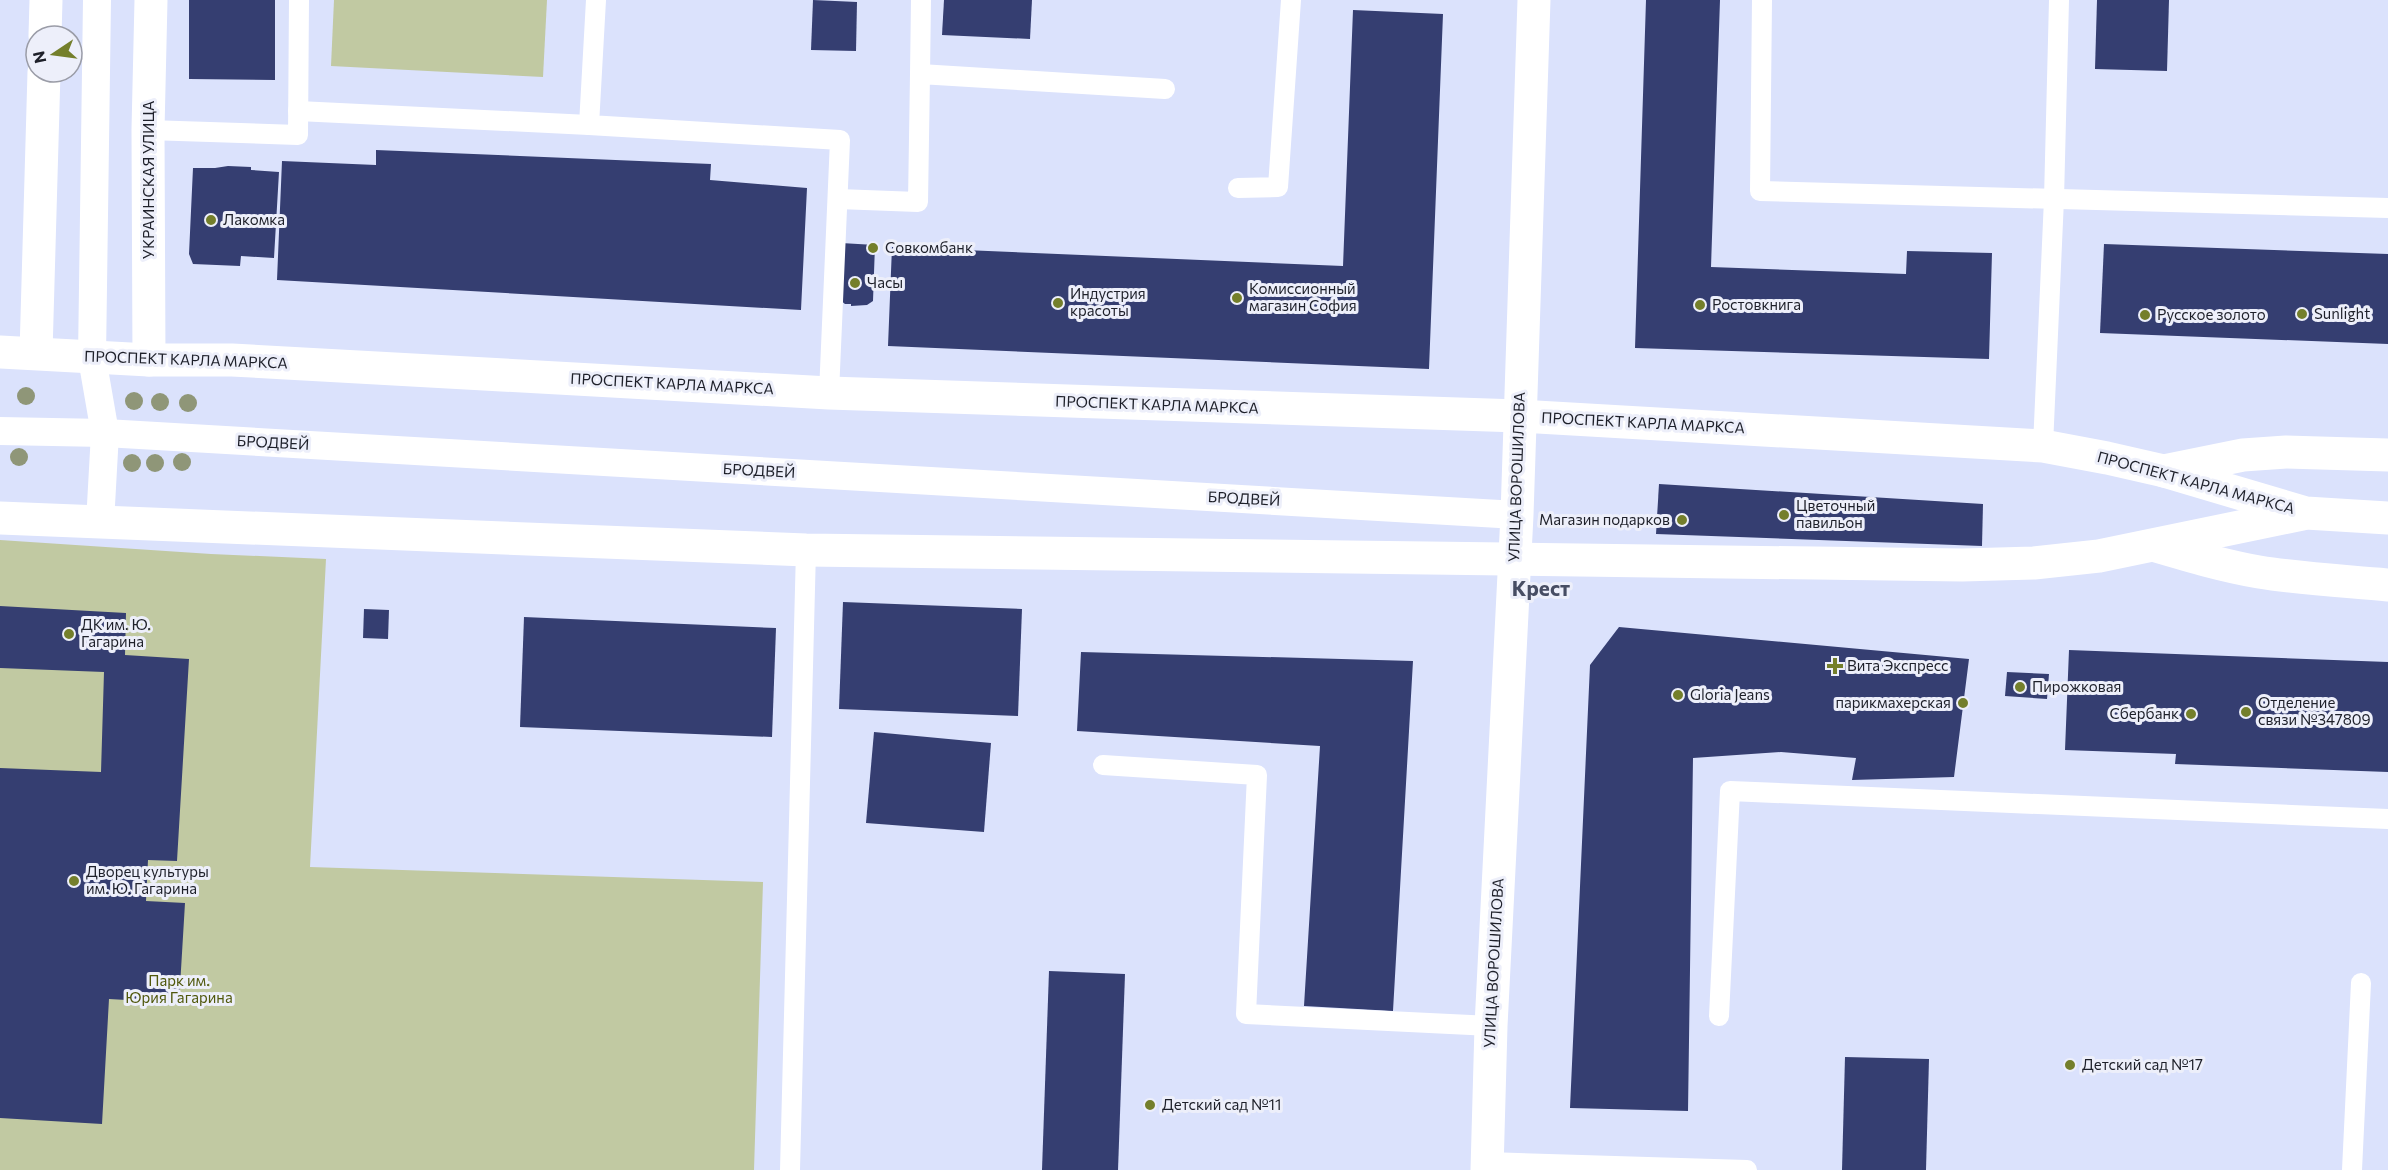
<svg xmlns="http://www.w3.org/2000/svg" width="2388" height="1170" viewBox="0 0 2388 1170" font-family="Commissioner,sans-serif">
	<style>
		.green { fill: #c1c9a2 }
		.building { fill: #353e71 }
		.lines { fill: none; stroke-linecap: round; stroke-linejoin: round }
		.service { stroke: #fff; stroke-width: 20 }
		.pedestrian { stroke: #fff; stroke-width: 28 }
		.minor { stroke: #fff; stroke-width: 33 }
		.tertiary { stroke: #fff; stroke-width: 33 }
		.tree { fill: #8f9678 }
		.poi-dot { fill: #747f2b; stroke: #edeffa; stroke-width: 2 }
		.labels { text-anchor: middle; stroke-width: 6; stroke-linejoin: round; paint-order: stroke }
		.street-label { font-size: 15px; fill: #1e202a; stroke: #edeffa }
		.poi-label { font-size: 15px; fill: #1e202a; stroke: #edeffa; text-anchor: start }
		.park-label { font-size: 15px; fill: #50580c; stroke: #edeffa }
		.district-label { font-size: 21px; font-weight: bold; fill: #474d63; stroke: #edeffa }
	</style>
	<rect width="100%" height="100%" fill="#dbe2fc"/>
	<g class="green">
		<path d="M334 0H547L543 77 331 66Z"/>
		<path d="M0 540 211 554 326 559 310 867 763 882 754 1170H0Z"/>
	</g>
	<g class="building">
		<path d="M189 0H275V80L189 79Z"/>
		<path d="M813 0 857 2 856 51 811 50Z"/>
		<path d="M944 0H1032L1030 39 942 35Z"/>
		<path d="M1646 0H1720L1711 267 1906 274 1907 251 1992 253 1989 359 1635 348Z"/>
		<path d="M2097 0H2169L2167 71 2095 69Z"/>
		<path d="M1353 10 1443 14 1429 369 888 346 892 247 1343 266Z"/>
		<path d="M376 150 711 164 710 180 807 188 801 310 277 280 282 161 376 165Z"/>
		<path d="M228 166 251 167V170L279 172 274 258 241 256 240 266 193 264 189 254 193 168H215Z"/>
		<path d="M841 243 875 245 873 301 867 305 851 306V304H845L839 299Z"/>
		<path d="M2104 244 2388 254V344L2100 333Z"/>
		<path d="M1659 484 1983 504 1982 546 1656 534Z"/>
		<path d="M843 602 1022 609 1018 716 839 709Z"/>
		<path d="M0 606 126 613 125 655 189 659 177 861 148 860 146 901 185 903 179 1003 109 999 102 1124 0 1118V768L101 772 104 672 0 668Z"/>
		<path d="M364 609 389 610 388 639 363 638Z"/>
		<path d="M524 617 776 628 772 737 520 727Z"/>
		<path d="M1619 627 1969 659 1954 777 1852 780 1856 758 1781 752 1693 758 1688 1111 1570 1108 1590 665Z"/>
		<path d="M2069 650 2388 662V772L2175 764 2176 754 2065 750Z"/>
		<path d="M1081 652 1413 661 1393 1011 1304 1006 1320 746 1077 731Z"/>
		<path d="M2007 672 2049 674 2047 699 2005 696Z"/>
		<path d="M874 732 991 743 984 832 866 823Z"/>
		<path d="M1049 971 1125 974 1118 1170H1042Z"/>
		<path d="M1845 1057 1929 1059 1926 1170H1842Z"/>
	</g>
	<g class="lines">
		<g class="service">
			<path d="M596 0 589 125 840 140 829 393"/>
			<path d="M1762 0 1760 191 2388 208"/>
			<path d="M920 74 921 0"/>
			<path d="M298 111 589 125"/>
			<path d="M148 130 298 135 299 0"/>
			<path d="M1238 188 1278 187 1291 0"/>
			<path d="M838 199 918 202 920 74 1165 89"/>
			<path d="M2043 446 2054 199 2059 0"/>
			<path d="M1103 765 1257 775 1246 1014 1491 1026"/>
			<path d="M1719 1016 1730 791 2388 819"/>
			<path d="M1487 1162 1747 1170"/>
			<path d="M790 1170 806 550"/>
			<path d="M2352 1170 2361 983"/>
		</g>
		<g class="pedestrian">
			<path d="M97 0 92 358 105 433 100 523"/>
			<path d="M0 431 105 433 1517 515"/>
		</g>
		<g class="minor">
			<path d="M45 36 46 0"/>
			<path d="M36 353 44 72"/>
			<path d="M149 360 148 130 151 0"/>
			<path d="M2164 471 2243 455 2286 452 2388 455"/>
			<path d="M2156 546C2190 556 2224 566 2259 572 2302 579 2345 581 2388 585"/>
		</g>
		<g class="tertiary">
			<path d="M0 352 149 360H232L829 393 1519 416 2043 446 2107 458 2164 471 2306 513 2388 518"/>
			<path d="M0 518 806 550 1962 565 2034 563 2099 556 2302 514"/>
			<path d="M1487 1170 1491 1026 1517 515 1534 0"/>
		</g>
	</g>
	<g class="tree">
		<circle cx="26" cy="396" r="9"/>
		<circle cx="134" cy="401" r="9"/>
		<circle cx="160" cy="402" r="9"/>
		<circle cx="188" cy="403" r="9"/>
		<circle cx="19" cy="457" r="9"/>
		<circle cx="182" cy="462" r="9"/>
		<circle cx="132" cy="463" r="9"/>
		<circle cx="155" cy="463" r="9"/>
	</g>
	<g class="poi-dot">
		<circle cx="211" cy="220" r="6"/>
		<circle cx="873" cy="248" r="6"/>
		<circle cx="855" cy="283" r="6"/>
		<circle cx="1237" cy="298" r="6"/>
		<circle cx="1058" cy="303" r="6"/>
		<circle cx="1700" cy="305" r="6"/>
		<circle cx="2302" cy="314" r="6"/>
		<circle cx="2145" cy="315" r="6"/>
		<circle cx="1784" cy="515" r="6"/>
		<circle cx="1682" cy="520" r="6"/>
		<circle cx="69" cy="634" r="6"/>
		<path d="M1832 657h6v6h6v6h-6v6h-6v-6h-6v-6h6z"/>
		<circle cx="2020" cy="687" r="6"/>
		<circle cx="1678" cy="695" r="6"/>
		<circle cx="1963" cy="703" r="6"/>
		<circle cx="2246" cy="712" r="6"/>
		<circle cx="2191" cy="714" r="6"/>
		<circle cx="74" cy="881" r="6"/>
		<circle cx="2070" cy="1065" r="6"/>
		<circle cx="1150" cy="1105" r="6"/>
	</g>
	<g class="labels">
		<g class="street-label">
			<text transform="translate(149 180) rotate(-90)" y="5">УКРАИНСКАЯ УЛИЦА</text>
			<text transform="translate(186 360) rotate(2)" y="5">ПРОСПЕКТ КАРЛА МАРКСА</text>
			<text transform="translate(672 384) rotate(3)" y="5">ПРОСПЕКТ КАРЛА МАРКСА</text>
			<text transform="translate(1157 405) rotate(2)" y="5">ПРОСПЕКТ КАРЛА МАРКСА</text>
			<text transform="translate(1643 423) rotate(3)" y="5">ПРОСПЕКТ КАРЛА МАРКСА</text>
			<text transform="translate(273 443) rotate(3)" y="5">БРОДВЕЙ</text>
			<text transform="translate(759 471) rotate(3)" y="5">БРОДВЕЙ</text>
			<text transform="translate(1517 477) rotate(-88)" y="5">УЛИЦА ВОРОШИЛОВА</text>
			<text transform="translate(2196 483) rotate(15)" y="5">ПРОСПЕКТ КАРЛА МАРКСА</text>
			<text transform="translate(1244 499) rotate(3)" y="5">БРОДВЕЙ</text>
			<text transform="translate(1494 963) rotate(-87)" y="5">УЛИЦА ВОРОШИЛОВА</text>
		</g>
		<g class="poi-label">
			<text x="223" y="225">Лакомка</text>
			<text x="885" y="253">Совкомбанк</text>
			<text x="867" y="288">Часы</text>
			<text x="1249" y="294">Комиссионный<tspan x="1249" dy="17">магазин София</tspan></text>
			<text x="1070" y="299">Индустрия<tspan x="1070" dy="17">красоты</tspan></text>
			<text x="1712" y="310">Ростовкнига</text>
			<text x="2314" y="319">Sunlight</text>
			<text x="2157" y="320">Русское золото</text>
			<text x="1796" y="511">Цветочный<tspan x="1796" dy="17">павильон</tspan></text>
			<text x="1670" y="525" text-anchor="end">Магазин подарков</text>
			<text x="81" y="630">ДК им. Ю.<tspan x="81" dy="17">Гагарина</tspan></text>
			<text x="1847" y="671">Вита Экспресс</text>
			<text x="2032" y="692">Пирожковая</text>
			<text x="1690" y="700">Gloria Jeans</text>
			<text x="1951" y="708" text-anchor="end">парикмахерская</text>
			<text x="2258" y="708">Отделение<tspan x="2258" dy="17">связи №347809</tspan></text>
			<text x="2179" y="719" text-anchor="end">Сбербанк</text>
			<text x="86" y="877">Дворец культуры<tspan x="86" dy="17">им. Ю. Гагарина</tspan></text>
			<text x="2082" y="1070">Детский сад №17</text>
			<text x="1162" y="1110">Детский сад №11</text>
		</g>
		<g class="park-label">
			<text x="179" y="986">Парк им.<tspan x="179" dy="17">Юрия Гагарина</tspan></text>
		</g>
		<g class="district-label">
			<text x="1541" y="596">Крест</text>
		</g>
	</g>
	<g transform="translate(54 54) rotate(257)"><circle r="28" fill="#edeffa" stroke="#9a9ca7" stroke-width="1.5"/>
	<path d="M0-4.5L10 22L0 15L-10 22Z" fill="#747f2b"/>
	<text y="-9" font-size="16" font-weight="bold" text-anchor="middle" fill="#1e202a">N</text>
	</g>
</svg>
